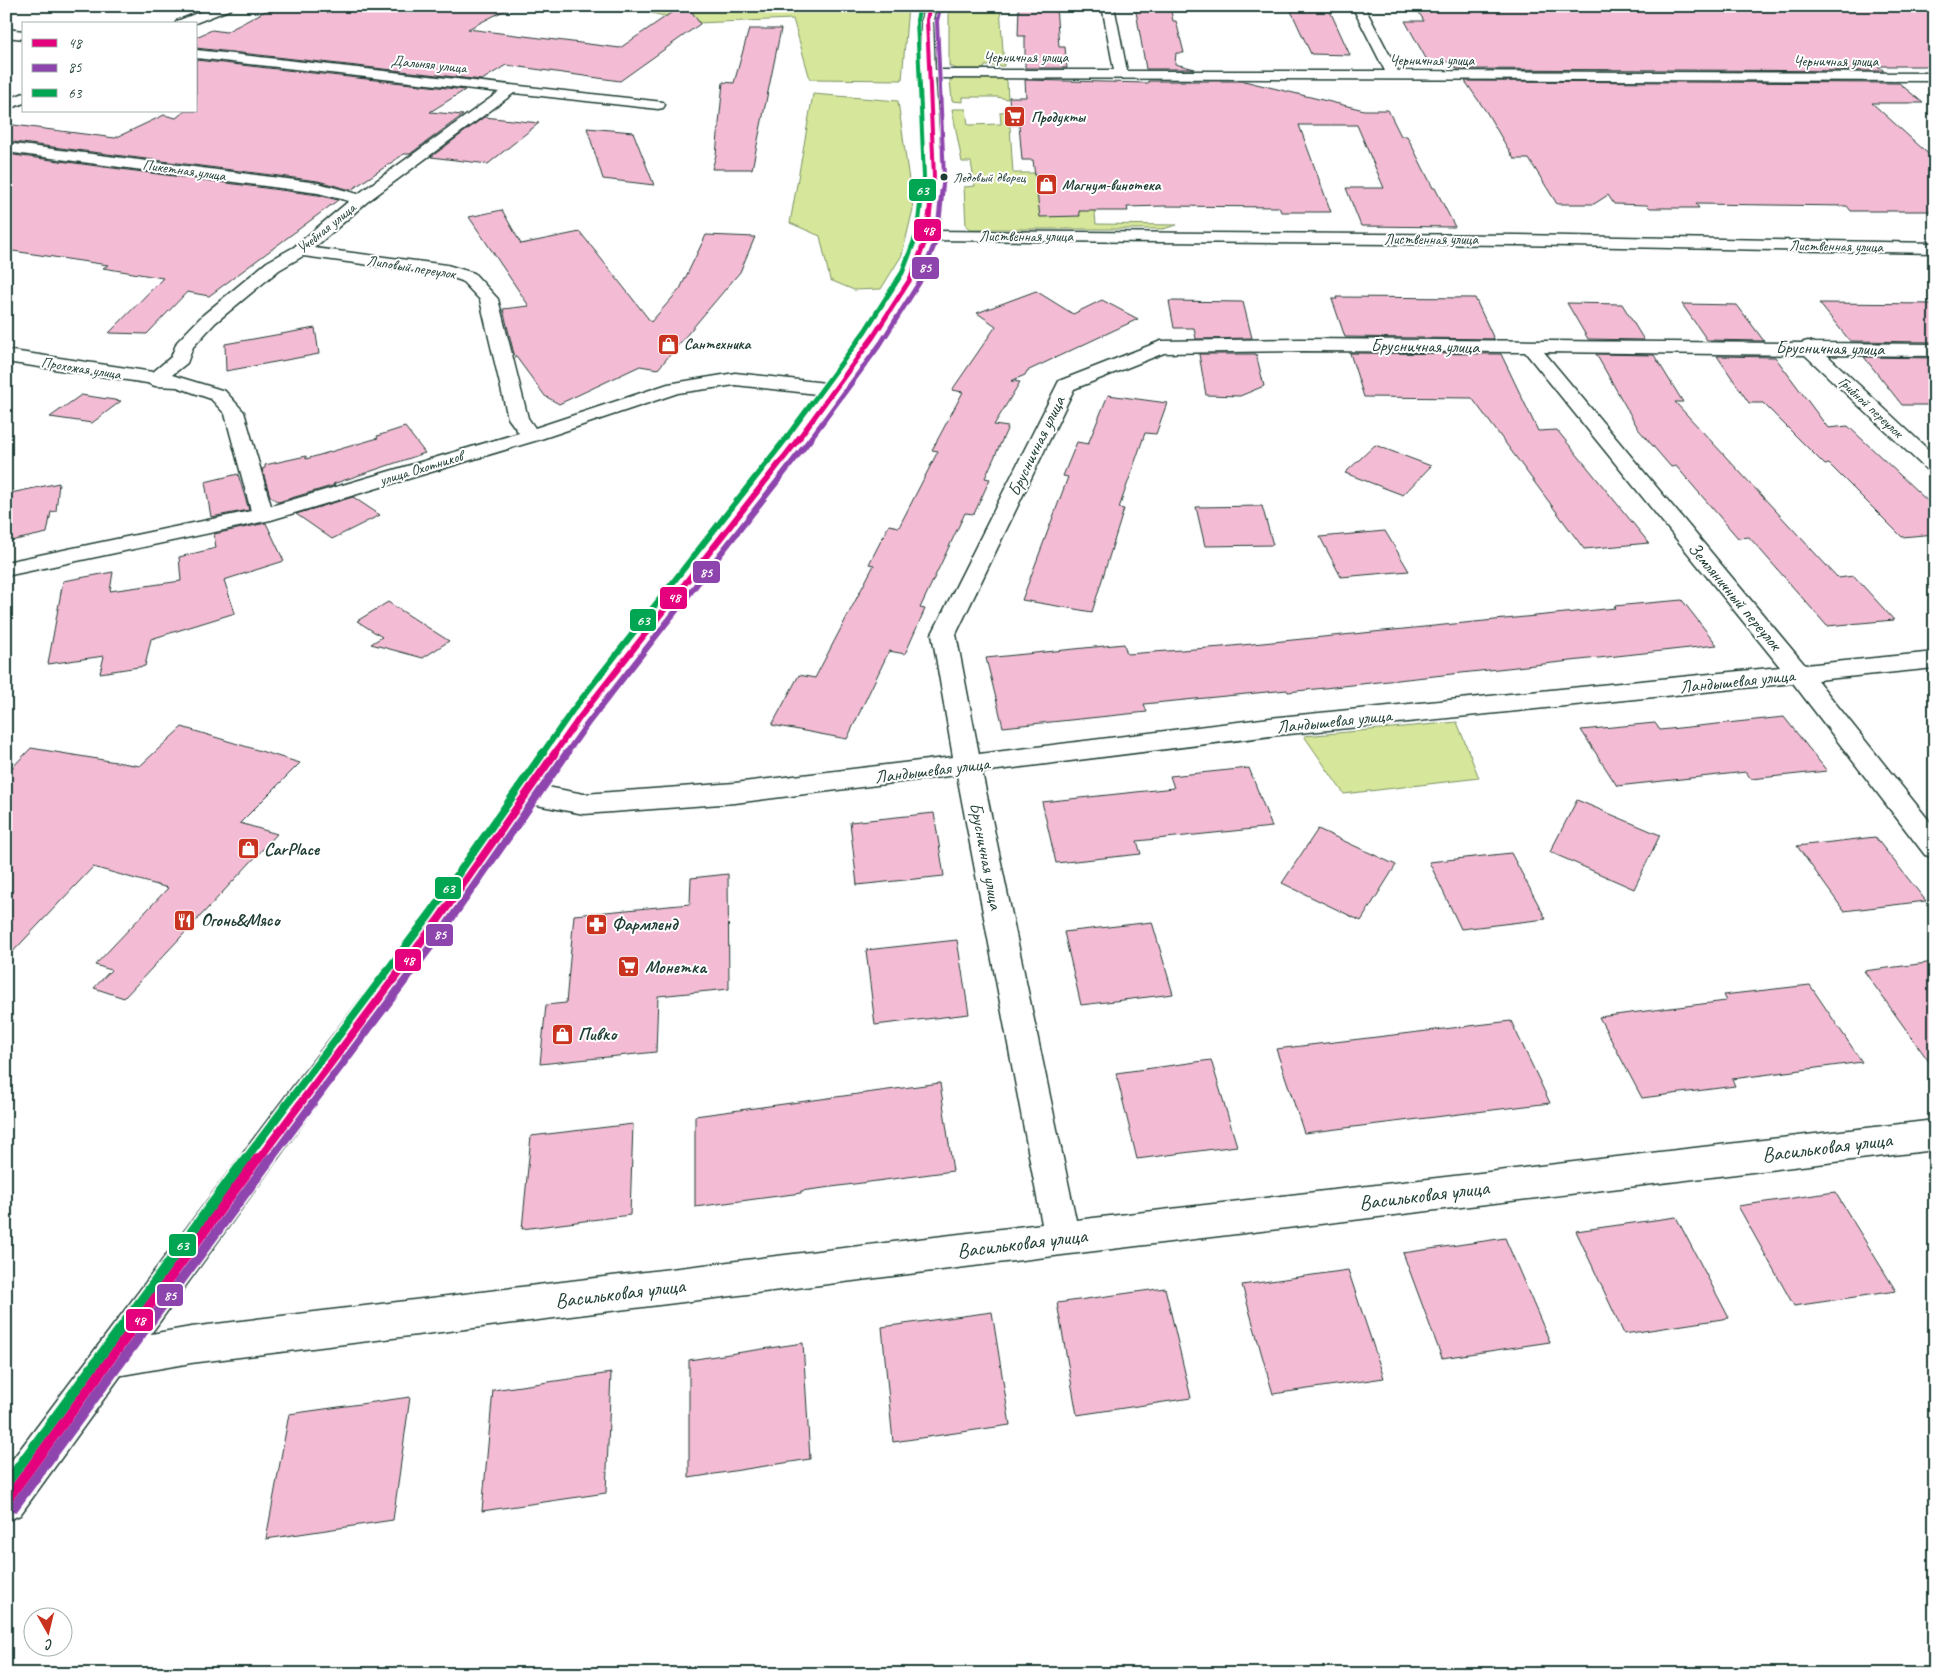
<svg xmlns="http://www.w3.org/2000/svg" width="1941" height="1680" viewBox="0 0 1941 1680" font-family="Caveat,sans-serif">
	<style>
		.green { fill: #d6e69a; stroke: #7a9267 }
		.building { fill: #f3bcd4; stroke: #1f3d34 }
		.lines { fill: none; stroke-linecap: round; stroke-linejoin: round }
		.street-casing { stroke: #1f3d34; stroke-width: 3 }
		.secondary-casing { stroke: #1f3d34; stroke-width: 3 }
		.street { fill: #fff; fill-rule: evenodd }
		.secondary { fill: #fff; fill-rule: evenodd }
		.bus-1-far4-casing { stroke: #fff; stroke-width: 5.5 }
		.bus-1-far3-casing { stroke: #fff; stroke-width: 8 }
		.bus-1-far2-casing { stroke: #fff; stroke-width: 9 }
		.bus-1-far1-casing { stroke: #fff; stroke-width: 12 }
		.bus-1-casing { stroke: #fff; stroke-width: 14 }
		.bus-2-far4-casing { stroke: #fff; stroke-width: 5.5 }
		.bus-2-far3-casing { stroke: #fff; stroke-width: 8 }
		.bus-2-far2-casing { stroke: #fff; stroke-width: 9 }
		.bus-2-far1-casing { stroke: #fff; stroke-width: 12 }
		.bus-2-casing { stroke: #fff; stroke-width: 14 }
		.bus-3-far4-casing { stroke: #fff; stroke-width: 5.5 }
		.bus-3-far3-casing { stroke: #fff; stroke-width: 8 }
		.bus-3-far2-casing { stroke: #fff; stroke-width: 9 }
		.bus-3-far1-casing { stroke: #fff; stroke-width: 12 }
		.bus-3-casing { stroke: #fff; stroke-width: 14 }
		.bus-1-far4 { stroke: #e5007d; stroke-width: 4 }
		.bus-1-far3 { stroke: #e5007d; stroke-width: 5 }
		.bus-1-far2 { stroke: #e5007d; stroke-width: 6 }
		.bus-1-far1 { stroke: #e5007d; stroke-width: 8 }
		.bus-1 { stroke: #e5007d; stroke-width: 10 }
		.bus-2-far4 { stroke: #8e44ad; stroke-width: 4 }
		.bus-2-far3 { stroke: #8e44ad; stroke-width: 5 }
		.bus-2-far2 { stroke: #8e44ad; stroke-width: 6 }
		.bus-2-far1 { stroke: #8e44ad; stroke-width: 8 }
		.bus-2 { stroke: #8e44ad; stroke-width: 10 }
		.bus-3-far4 { stroke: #00a651; stroke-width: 4 }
		.bus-3-far3 { stroke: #00a651; stroke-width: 5 }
		.bus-3-far2 { stroke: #00a651; stroke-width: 6 }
		.bus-3-far1 { stroke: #00a651; stroke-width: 8 }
		.bus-3 { stroke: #00a651; stroke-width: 10 }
		.bus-dot { fill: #1f3d34; stroke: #fff; stroke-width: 2 }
		.labels { text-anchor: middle; stroke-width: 4; stroke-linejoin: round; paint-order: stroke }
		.far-bus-label { font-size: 14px; fill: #1f3d34; stroke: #fff; text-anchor: start }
		.far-street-label { font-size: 15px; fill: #1f3d34; stroke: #fff }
		.far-poi-label { font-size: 15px; font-weight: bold; fill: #1f3d34; stroke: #fff; text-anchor: start }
		.street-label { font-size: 18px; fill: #1f3d34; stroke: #fff }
		.poi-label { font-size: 18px; font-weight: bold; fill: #1f3d34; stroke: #fff; text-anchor: start }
		.near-street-label { font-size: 21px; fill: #1f3d34; stroke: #fff }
		.line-badge { stroke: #fff; stroke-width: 2 }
		.badge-label { font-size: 14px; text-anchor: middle; font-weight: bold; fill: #fff }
	</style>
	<rect width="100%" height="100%" fill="#fff"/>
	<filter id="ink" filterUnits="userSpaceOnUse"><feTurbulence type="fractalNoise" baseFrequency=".02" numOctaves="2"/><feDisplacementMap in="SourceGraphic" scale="10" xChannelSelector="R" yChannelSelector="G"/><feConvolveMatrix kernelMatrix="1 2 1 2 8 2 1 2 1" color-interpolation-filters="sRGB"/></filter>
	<g filter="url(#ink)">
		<g class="green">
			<path d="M675 6H908L902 80 810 79 793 19 697 23 651 13Z"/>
			<path d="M949 6H1000L1004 66H985L984 69H957L949 66Z"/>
			<path d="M1002 76 1007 81 1008 99 997 97H963V102L952 101 950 80 956 77Z"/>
			<path d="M813 94 898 101 913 209 902 255 881 289 854 290 830 280 820 236 790 223Z"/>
			<path d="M952 109H966L968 125 1001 124 1000 112 1009 111 1013 173H1091L1096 224 1177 225 1163 229H971L966 226 964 187 975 186 971 162H962Z"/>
			<path d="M1457 722 1479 778 1344 794 1304 736Z"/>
		</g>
		<g class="building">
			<path d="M275 6H513L468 29 620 48 681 6H688L700 24 620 81 506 65 482 80 196 48V37L212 30 226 32Z"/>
			<path d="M1019 6H1056L1059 47H1065L1067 68H1025V36H1018Z"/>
			<path d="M1135 6H1170L1173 21H1176L1184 53H1176L1175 64 1195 69H1146Z"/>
			<path d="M1415 6H1935V66H1878L1884 71 1457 69 1452 62H1428L1405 21H1424Z"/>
			<path d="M1291 11H1330L1350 55 1311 54Z"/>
			<path d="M749 29H781L752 169H712L716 155 723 82 734 83Z"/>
			<path d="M196 60 465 90 430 112 463 115 410 154H404L351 190 318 181 6 141V124L115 138 164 115 176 118 185 111H196Z"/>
			<path d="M1025 80 1148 83V81H1244L1364 110H1388L1401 136H1407L1433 188H1435L1455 227 1361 226 1346 188H1384L1357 125H1299L1331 212H1281L1279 207 1164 206 1127 207 1128 211H1079L1080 216 1040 217 1033 160H1022L1019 125H1011L1009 97H1026Z"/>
			<path d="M1465 81 1899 83 1923 103H1872L1935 160V211H1851L1847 206 1696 204 1699 208H1650L1647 205 1614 204 1608 195 1594 204H1557L1529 159H1514L1487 113Z"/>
			<path d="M484 117 539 123 488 164 431 157Z"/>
			<path d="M587 128 633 132 654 185 603 179Z"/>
			<path d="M6 154 318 195 338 200 209 296 187 292 147 334 109 333 163 278 103 268 108 265 6 250Z"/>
			<path d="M502 210 521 244 580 232 651 322 680 289 706 235 755 237 740 272 658 369 640 366 559 404 545 396 514 354 503 309 529 306 469 217Z"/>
			<path d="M1036 291 1073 314 1102 300 1138 319 1027 371 1025 375 1011 381 1020 382 994 425 1008 427 985 478 990 479 974 514 965 513 920 608 925 609 905 654 889 651 847 739 772 725 799 675 815 678 874 565 869 564 889 525 899 527 938 451 932 450 963 392 952 390 996 326 977 313Z"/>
			<path d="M1336 297 1475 298 1494 339 1345 337 1332 299H1337Z"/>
			<path d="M1169 301 1243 302 1252 338 1196 339 1194 328H1174Z"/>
			<path d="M1567 303 1622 304 1644 340 1588 339Z"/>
			<path d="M1819 303 1935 304V342L1850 341Z"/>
			<path d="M1682 304 1737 305 1764 341 1707 340Z"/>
			<path d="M315 328 319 354 226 371 225 344Z"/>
			<path d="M1350 353 1501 354 1538 431 1557 430 1649 543 1584 549 1472 398 1364 397Z"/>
			<path d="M1199 354H1256L1264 386 1240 396 1206 395Z"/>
			<path d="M1596 354 1654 355 1683 402H1675L1838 578 1854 576 1894 620 1827 626 1749 537 1738 538 1676 466 1671 467 1639 430Z"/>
			<path d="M1717 356 1775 357 1828 428 1848 426 1935 508V534L1902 537 1829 464 1825 465 1763 403H1749Z"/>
			<path d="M1864 357 1935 358V405H1902Z"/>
			<path d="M81 395 121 401 92 423 50 417Z"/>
			<path d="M1108 395 1167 403 1156 434 1145 433 1119 508 1124 509 1092 612 1022 600 1068 477 1063 476 1077 442 1088 444Z"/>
			<path d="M405 427 425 453 333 484 335 485 278 502 270 496 262 469 265 468V465L306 456V459L378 438 377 436Z"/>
			<path d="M1375 445 1431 466 1403 495 1345 473Z"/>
			<path d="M238 474 249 510 211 517 205 482Z"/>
			<path d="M59 483 56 511 51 512 47 533 6 542V494Z"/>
			<path d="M353 497 380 515 332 539 296 514Z"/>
			<path d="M1262 506 1273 545 1205 546 1196 507Z"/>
			<path d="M266 523 284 561 224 580 235 613 151 639 145 666 100 673 104 656 48 664 63 581 113 572 110 591 181 581 179 557 216 548 214 534Z"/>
			<path d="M1385 531 1409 571 1341 577 1320 537Z"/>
			<path d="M1682 600 1717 645 1288 692 1287 690 1144 704 1147 712 1003 727 986 658 1124 644 1127 654 1222 647 1616 608 1614 606Z"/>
			<path d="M388 602 449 641 423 658 371 644 382 637 357 621Z"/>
			<path d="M1784 717 1827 771 1751 779 1746 772 1617 786 1581 730 1655 723 1660 730Z"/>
			<path d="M182 727 300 763 240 823 277 834 124 998 94 988 111 970 95 965 168 888 93 867 6 959V774L31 748 140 766Z"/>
			<path d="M1249 768 1272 827 1137 841 1141 854 1056 863 1042 802 1174 788 1170 776Z"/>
			<path d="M1577 800 1660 835 1634 889 1550 852Z"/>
			<path d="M934 813 944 876 857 885 850 822Z"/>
			<path d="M1318 829 1396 865 1361 921 1282 883Z"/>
			<path d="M1875 837 1926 901 1844 911 1797 846Z"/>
			<path d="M1511 853 1546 919 1461 929 1429 862Z"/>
			<path d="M728 874 729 989 658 996 656 1052 540 1064 546 1005 566 1003 574 915 690 904 691 878Z"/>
			<path d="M1152 922 1173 994 1081 1005 1064 932Z"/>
			<path d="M957 940 969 1014 875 1025 866 950Z"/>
			<path d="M1935 962V1070L1864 971Z"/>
			<path d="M1810 985 1862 1062 1732 1079 1735 1086 1642 1098 1599 1017 1726 1001 1723 995Z"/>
			<path d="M1511 1021 1550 1103 1304 1133 1276 1049Z"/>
			<path d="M1211 1060 1237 1146 1137 1159 1116 1073Z"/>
			<path d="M940 1083 953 1171 801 1191V1193L695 1207V1116Z"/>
			<path d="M633 1124 630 1215 522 1229 531 1136Z"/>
			<path d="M1835 1192 1896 1291 1794 1306 1738 1206Z"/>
			<path d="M1676 1217 1729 1318 1624 1334 1576 1231Z"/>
			<path d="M1505 1238 1550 1342 1442 1358 1403 1253Z"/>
			<path d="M1348 1270 1384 1378 1273 1394 1242 1285Z"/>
			<path d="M1165 1288 1191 1398 1077 1415 1057 1303Z"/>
			<path d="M992 1312 1010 1425 893 1442 882 1327Z"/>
			<path d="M803 1343 810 1459 689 1478V1360Z"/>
			<path d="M611 1373 606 1493 482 1511 493 1390Z"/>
			<path d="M410 1397 393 1520 266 1539 289 1414Z"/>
		</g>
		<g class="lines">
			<defs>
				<g id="street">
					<path d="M215 6H233L231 9 193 24H175L177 21Z"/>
					<path d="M1102 6H1114L1127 71H1385L1352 6H1364L1398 71 1935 73V81L928 78 921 74 928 70H1114Z"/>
					<path d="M6 29 24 31V39L6 37Z"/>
					<path d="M196 50 663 102 665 105 663 108 658 109 514 93 367 202 314 248 447 265 474 273 498 299 528 418 535 428 668 384 735 373 835 384 842 386 845 390 842 394 835 396 735 385 678 393 538 440 271 520 6 576V562L251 511 225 414 211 399 177 387 155 386 147 383 6 362V350L153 372 171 357 177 342 203 315 267 262 294 247 349 201 318 193 6 152V143L318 183 358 194 499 92 196 58ZM303 256 444 275 462 281 480 300 508 418 519 433 271 506 244 412 225 391 172 375 187 363 193 347 215 323 279 270Z"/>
					<path d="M24 93V103L6 110V100Z"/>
					<path d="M927 231 1517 235 1935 243V253L1517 245 921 240 919 236 921 232Z"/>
					<path d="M1300 339 1801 343 1808 341 1815 343 1935 344V356L1827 355 1935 456V473L1928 471 1805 355 1544 352 1805 665 1935 652V668L1817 680 1935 828V858L1925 855 1793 683 1279 735 982 772 1076 1220 1935 1120V1150L1062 1255 191 1363 111 1377 98 1372 93 1359 98 1346 111 1341 191 1327 1042 1224 957 775 735 803 584 814 526 803 517 800 513 793 517 786 526 783 584 794 735 783 953 757 932 634 1059 381 1161 341ZM1300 351 1525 352 1780 667 1279 717 979 754 956 634 1074 389 1164 353Z"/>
				</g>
				<path id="secondary" d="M924 6H936L933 20 935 74 942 177 935 236 920 278 882 337 826 416 589 723 448 928 314 1108 20 1515 6 1521V1468L292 1088 428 912 571 711 812 408 865 335 902 278 919 236 926 177 921 74V20Z"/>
			</defs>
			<use href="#street" class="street-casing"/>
			<use href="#secondary" class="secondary-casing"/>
			<use href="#street" class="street"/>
			<use href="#secondary" class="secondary"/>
			<defs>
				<path id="bus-1-far4" d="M930 6 927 20 934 177 932 192"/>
				<path id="bus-1-far3" d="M799 438 873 337 911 278 927 236 932 191"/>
				<path id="bus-1-far2" d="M554 754 580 717 800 437"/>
				<path id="bus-1-far1" d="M258 1160 438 920 555 753"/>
				<path id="bus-1" d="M6 1501 258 1158"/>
				<path id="bus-2-far4" d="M940 8 937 21 944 177 942 192"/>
				<path id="bus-2-far3" d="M811 438 881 343 919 283 937 238 942 191"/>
				<path id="bus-2-far2" d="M566 754 588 723 812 437"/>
				<path id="bus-2-far1" d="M270 1160 446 926 567 753"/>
				<path id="bus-2" d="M14 1507 271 1158"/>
				<path id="bus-3-far4" d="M920 6 917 20 924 177 922 192"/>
				<path id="bus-3-far3" d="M786 438 865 331 902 273 917 234 922 191"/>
				<path id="bus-3-far2" d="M542 754 572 711 787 437"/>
				<path id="bus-3-far1" d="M245 1160 430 914 543 753"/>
				<path id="bus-3" d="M6 1484 246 1158"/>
			</defs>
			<use href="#bus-1-far4" class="bus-1-far4-casing"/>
			<use href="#bus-1-far3" class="bus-1-far3-casing"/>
			<use href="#bus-1-far2" class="bus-1-far2-casing"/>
			<use href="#bus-1-far1" class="bus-1-far1-casing"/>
			<use href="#bus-1" class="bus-1-casing"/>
			<use href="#bus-2-far4" class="bus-2-far4-casing"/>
			<use href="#bus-2-far3" class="bus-2-far3-casing"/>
			<use href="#bus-2-far2" class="bus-2-far2-casing"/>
			<use href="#bus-2-far1" class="bus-2-far1-casing"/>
			<use href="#bus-2" class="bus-2-casing"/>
			<use href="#bus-3-far4" class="bus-3-far4-casing"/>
			<use href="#bus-3-far3" class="bus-3-far3-casing"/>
			<use href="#bus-3-far2" class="bus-3-far2-casing"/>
			<use href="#bus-3-far1" class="bus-3-far1-casing"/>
			<use href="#bus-3" class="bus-3-casing"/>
			<use href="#bus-1-far4" class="bus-1-far4"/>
			<use href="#bus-1-far3" class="bus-1-far3"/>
			<use href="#bus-1-far2" class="bus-1-far2"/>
			<use href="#bus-1-far1" class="bus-1-far1"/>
			<use href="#bus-1" class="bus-1"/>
			<use href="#bus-2-far4" class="bus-2-far4"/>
			<use href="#bus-2-far3" class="bus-2-far3"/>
			<use href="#bus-2-far2" class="bus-2-far2"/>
			<use href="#bus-2-far1" class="bus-2-far1"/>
			<use href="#bus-2" class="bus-2"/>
			<use href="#bus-3-far4" class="bus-3-far4"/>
			<use href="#bus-3-far3" class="bus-3-far3"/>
			<use href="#bus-3-far2" class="bus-3-far2"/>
			<use href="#bus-3-far1" class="bus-3-far1"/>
			<use href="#bus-3" class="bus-3"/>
		</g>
	</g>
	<defs>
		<symbol id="supermarket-square" viewBox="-11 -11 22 22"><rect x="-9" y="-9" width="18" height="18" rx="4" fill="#c8321e" stroke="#fff"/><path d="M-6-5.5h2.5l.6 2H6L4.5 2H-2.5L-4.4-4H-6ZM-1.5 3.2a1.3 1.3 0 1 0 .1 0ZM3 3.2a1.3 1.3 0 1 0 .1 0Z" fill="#fff"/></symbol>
		<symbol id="shop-square" viewBox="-11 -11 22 22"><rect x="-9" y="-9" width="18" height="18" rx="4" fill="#c8321e" stroke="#fff"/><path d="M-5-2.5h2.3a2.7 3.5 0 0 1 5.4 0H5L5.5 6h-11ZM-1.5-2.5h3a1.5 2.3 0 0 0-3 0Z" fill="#fff"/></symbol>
		<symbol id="restaurant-square" viewBox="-11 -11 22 22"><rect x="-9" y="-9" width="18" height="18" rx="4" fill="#c8321e" stroke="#fff"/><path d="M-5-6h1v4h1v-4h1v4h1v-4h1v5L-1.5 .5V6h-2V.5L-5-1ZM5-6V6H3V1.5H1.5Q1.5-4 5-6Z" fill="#fff"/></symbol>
		<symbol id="pharmacy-square" viewBox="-11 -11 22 22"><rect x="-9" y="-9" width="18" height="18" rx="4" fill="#c8321e" stroke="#fff"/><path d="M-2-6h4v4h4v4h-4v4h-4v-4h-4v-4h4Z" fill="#fff"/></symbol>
	</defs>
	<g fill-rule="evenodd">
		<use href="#supermarket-square" x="1002" y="104" width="25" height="25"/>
		<use href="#shop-square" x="1034" y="172" width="25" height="25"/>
		<use href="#shop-square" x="656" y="332" width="25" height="25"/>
		<use href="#shop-square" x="236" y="836" width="25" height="25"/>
		<use href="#restaurant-square" x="172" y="908" width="25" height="25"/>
		<use href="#pharmacy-square" x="584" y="912" width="25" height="25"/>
		<use href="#supermarket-square" x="616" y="954" width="25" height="25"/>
		<use href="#shop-square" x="550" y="1022" width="25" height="25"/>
	</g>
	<circle class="bus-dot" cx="944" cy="177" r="4.5"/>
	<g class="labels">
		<g class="far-bus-label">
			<text x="953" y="182">Ледовый дворец</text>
		</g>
		<g class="far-street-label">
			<text x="1026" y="62">Черничная улица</text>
			<text x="1432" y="65">Черничная улица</text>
			<text x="1836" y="66">Черничная улица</text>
			<text transform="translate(429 64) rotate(6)" y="5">Дальняя улица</text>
			<text transform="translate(184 170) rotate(8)" y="5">Пикетная улица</text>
			<text transform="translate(326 228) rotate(-39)" y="5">Учебная улица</text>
			<text x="1026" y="241">Лиственная улица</text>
			<text x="1431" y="244">Лиственная улица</text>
			<text transform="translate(1836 246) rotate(1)" y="5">Лиственная улица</text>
			<text transform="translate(411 267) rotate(9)" y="5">Липовый переулок</text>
			<text transform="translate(81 368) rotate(9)" y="5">Прохожая улица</text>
			<text transform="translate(1871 407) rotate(43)" y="5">Грибной переулок</text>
			<text transform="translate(421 468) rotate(-17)" y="5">улица Охотников</text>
		</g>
		<g class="far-poi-label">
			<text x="1031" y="122">Продукты</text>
			<text x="1062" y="190">Магнум-винотека</text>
			<text x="684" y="349">Сантехника</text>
		</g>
		<g class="street-label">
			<text transform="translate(1425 346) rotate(1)" y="6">Брусничная улица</text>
			<text transform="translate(1830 348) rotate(1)" y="6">Брусничная улица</text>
			<text transform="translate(1036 446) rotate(-64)" y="6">Брусничная улица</text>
			<text transform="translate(1735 596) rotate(50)" y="6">Земляничный переулок</text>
			<text transform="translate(1737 681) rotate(-6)" y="6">Ландышевая улица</text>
			<text transform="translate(1334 721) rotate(-6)" y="6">Ландышевая улица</text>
			<text transform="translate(932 770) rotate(-7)" y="6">Ландышевая улица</text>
			<text transform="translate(986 856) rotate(79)" y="6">Брусничная улица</text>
		</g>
		<g class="poi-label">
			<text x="264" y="855">CarPlace</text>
			<text x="201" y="926">Огонь&amp;Мясо</text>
			<text x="612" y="930">Фармленд</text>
			<text x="645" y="973">Монетка</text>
			<text x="578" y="1040">Пивко</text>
		</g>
		<g class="near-street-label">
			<text transform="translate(1827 1147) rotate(-7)" y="7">Васильковая улица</text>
			<text transform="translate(1424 1195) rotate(-7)" y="7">Васильковая улица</text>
			<text transform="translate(1022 1243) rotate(-7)" y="7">Васильковая улица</text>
			<text transform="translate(620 1293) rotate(-7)" y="7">Васильковая улица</text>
		</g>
	</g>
	<g class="line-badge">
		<rect x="908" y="178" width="29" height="24" rx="5" fill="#00a651"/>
		<rect x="913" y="218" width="29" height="24" rx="5" fill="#e5007d"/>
		<rect x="911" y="256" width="29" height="24" rx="5" fill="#8e44ad"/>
		<rect x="692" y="560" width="29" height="24" rx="5" fill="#8e44ad"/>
		<rect x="659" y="586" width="29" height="24" rx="5" fill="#e5007d"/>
		<rect x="629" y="608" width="28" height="24" rx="5" fill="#00a651"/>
		<rect x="434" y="876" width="28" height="24" rx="5" fill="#00a651"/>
		<rect x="425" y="923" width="29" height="24" rx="5" fill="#8e44ad"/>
		<rect x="394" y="948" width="28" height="24" rx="5" fill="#e5007d"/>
		<rect x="168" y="1233" width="29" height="24" rx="5" fill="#00a651"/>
		<rect x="156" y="1283" width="28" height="24" rx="5" fill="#8e44ad"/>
		<rect x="125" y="1308" width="29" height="24" rx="5" fill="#e5007d"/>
	</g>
	<g class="badge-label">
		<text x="922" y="195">63</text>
		<text x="928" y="235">48</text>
		<text x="925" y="272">85</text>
		<text x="706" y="577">85</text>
		<text x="674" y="602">48</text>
		<text x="643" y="625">63</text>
		<text x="448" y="893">63</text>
		<text x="440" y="939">85</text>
		<text x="408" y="965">48</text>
		<text x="182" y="1250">63</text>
		<text x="170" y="1300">85</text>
		<text x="139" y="1325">48</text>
	</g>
	<rect width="1941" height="1680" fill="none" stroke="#fff" stroke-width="25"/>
	<rect x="12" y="12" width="1916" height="1655" fill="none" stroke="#1f3d34" stroke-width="2" filter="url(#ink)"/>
	<rect x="22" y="22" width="175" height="90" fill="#ffffff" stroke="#a5b1ae"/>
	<rect x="32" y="39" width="25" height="8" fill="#e5007d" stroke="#a5b1ae"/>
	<text x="68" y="48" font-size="15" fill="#1f3d34">48</text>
	<rect x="32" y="64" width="25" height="8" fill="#8e44ad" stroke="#a5b1ae"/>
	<text x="68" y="72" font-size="15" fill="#1f3d34">85</text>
	<rect x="32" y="89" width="25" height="8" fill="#00a651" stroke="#a5b1ae"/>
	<text x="68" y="98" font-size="15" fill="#1f3d34">63</text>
	<g transform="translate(48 1632) rotate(172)"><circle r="24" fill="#ffffff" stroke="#a5b1ae"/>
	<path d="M0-4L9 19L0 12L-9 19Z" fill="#c8321e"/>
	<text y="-8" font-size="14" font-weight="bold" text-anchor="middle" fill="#1f3d34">С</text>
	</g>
</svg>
